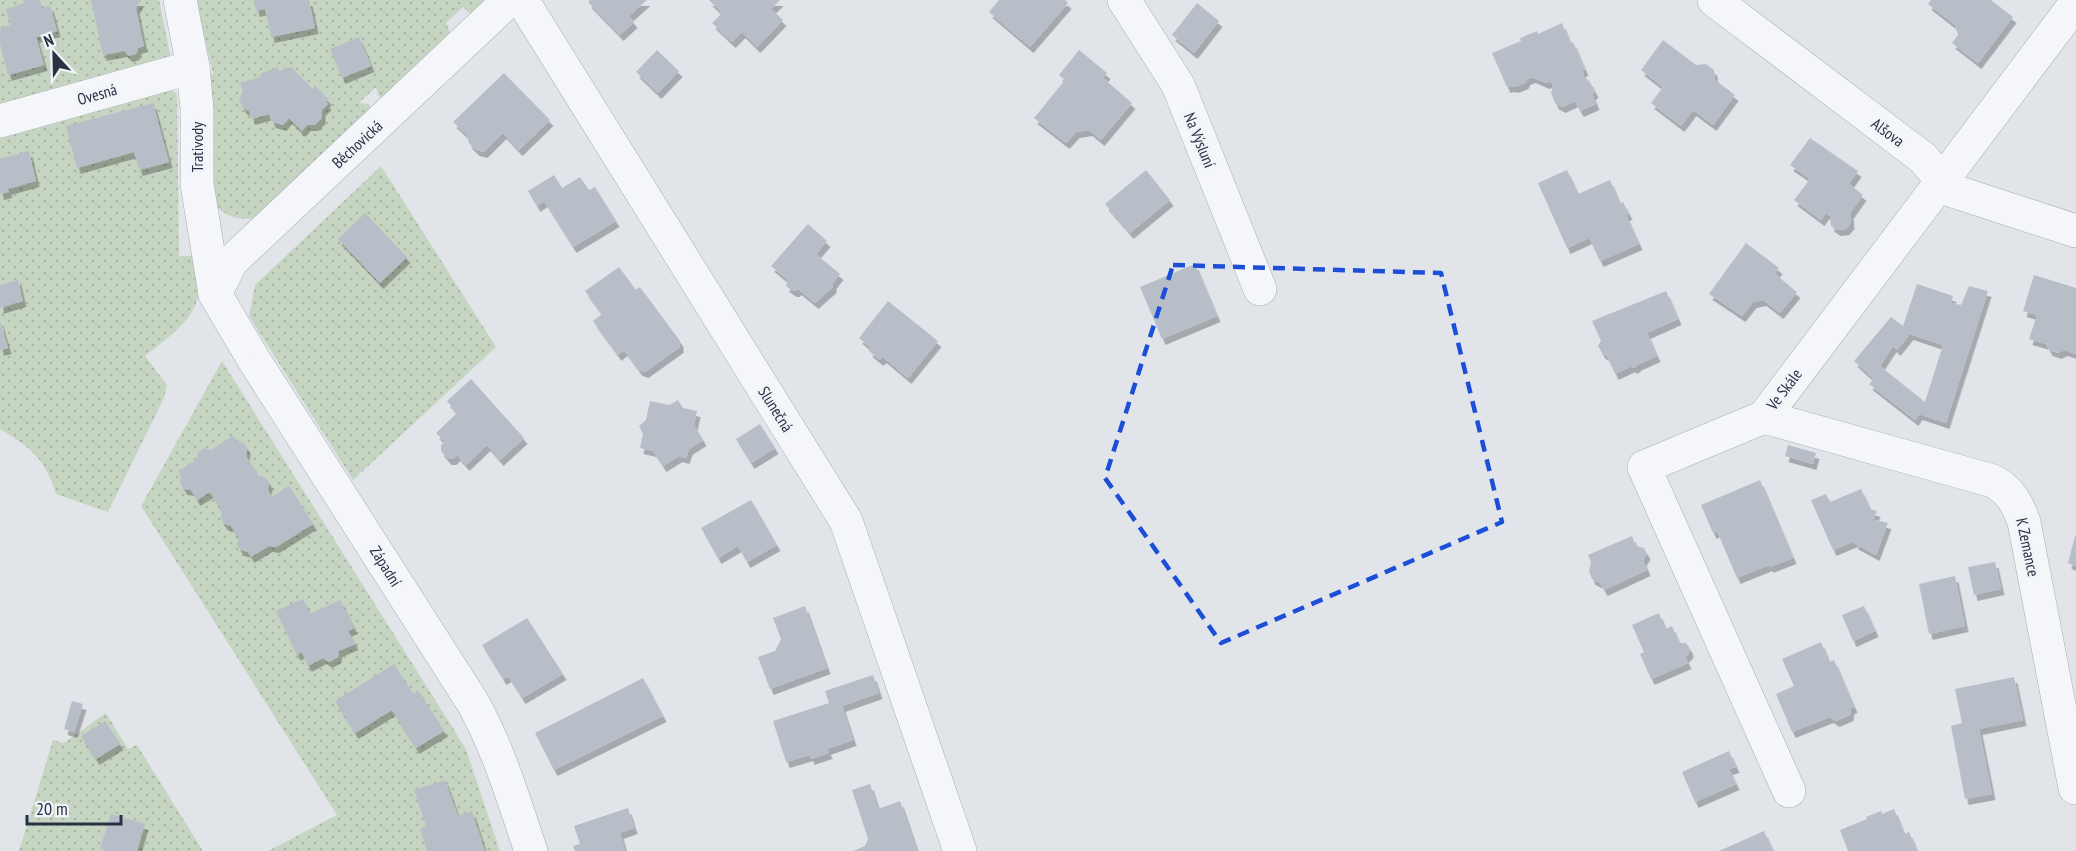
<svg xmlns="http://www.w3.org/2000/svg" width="2076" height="851" viewBox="0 0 2076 851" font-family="'PT Sans Narrow',sans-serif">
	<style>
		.grass { fill: url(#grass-dots) }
		.building { fill: #b8bec8; fill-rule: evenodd; filter: url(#shadow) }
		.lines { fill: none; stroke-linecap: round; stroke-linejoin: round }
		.minor-casing { stroke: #a6acb5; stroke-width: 34 }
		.minor { stroke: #f4f6f9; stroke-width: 33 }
		.marked { fill: none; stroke: #1d4ed8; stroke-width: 4.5; stroke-dasharray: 12 8; stroke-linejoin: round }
		.labels { text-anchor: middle; stroke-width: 6; stroke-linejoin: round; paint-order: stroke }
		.street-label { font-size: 16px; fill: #293243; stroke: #f1f4f8 }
	</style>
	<defs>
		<pattern id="grass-dots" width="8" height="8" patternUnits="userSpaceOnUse" patternTransform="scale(1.5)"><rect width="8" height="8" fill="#c6d5c2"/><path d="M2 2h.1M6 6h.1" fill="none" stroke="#aab7a8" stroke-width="1.8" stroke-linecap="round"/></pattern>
		<filter id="shadow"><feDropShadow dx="3.5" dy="6" stdDeviation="0" flood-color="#0004"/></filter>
	</defs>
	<rect width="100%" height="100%" fill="#e1e5ea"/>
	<g class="grass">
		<path d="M0 0H159L171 59 0 106Z"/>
		<path d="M196 0H488L472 15 463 7 446 23 451 35 387 95 379 97 376 87 359 103 368 104 371 109 256 218C239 221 220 216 213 199L206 76 213 74Z"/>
		<path d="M171 89 177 95 179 256H195C197 266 199 278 199 289 198 319 166 339 145 356L167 385 164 398 108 512 56 494C46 459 30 447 0 429V135Z"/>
		<path d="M381 166 496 347 353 480 249 316 255 285Z"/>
		<path d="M222 361 466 749 500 851H268L337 815 141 506Z"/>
		<path d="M106 713 128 749 137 745 203 851H19L53 740 64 743Z"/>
	</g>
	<g class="building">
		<path d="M23 0H40L42 8 50 5 57 31 36 37 44 65 8 75 0 44V28L10 25 6 9 24 3Z"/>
		<path d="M91 0H141L136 8 144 46 138 48 136 54 129 56 124 51 103 55Z"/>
		<path d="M254 0H309L315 28 271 37 265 9 256 11Z"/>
		<path d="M590 0H647L629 16 634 22 620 35 588 2Z"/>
		<path d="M709 0H780L771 9 783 20 757 47 742 32 732 42 712 23 722 13Z"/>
		<path d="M999 0H1065L1068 3 1030 47 989 12Z"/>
		<path d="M1931 0H1991L2013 17 1978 63 1952 43 1958 35 1955 25 1928 4Z"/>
		<path d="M1197 3 1219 21 1194 53 1172 35Z"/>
		<path d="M1562 23 1570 43 1573 42 1585 70 1582 71 1586 81 1589 80 1595 92 1592 94 1596 104 1580 111 1575 101 1562 107 1555 103 1551 93 1553 86 1551 81 1546 83 1532 77 1527 79 1525 83 1515 87 1511 86 1507 87 1492 53 1521 41 1520 38 1537 31 1538 34Z"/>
		<path d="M359 37 371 66 342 78 330 49Z"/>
		<path d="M1663 40 1696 65 1706 64 1714 70 1715 80 1735 95 1713 125 1693 110 1681 126 1651 103 1663 87 1641 70Z"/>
		<path d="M657 50 679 71 658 93 636 72Z"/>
		<path d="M1079 50 1107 73 1103 78 1132 103 1101 140 1089 130 1076 132 1066 143 1034 118 1065 80 1059 75Z"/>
		<path d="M278 67 279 71 291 67 313 89 315 86 328 99 326 102 328 104 322 110V118L315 125H307L302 131 289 118 283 125 272 122 269 114 252 119 249 111 243 108 239 99 243 91 240 83 261 77 260 74Z"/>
		<path d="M504 73 550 120 519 150 503 133 484 152 476 150 469 143 467 135 453 122Z"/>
		<path d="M153 103 169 162 139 170 134 152 77 168 66 126Z"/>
		<path d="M1810 138 1858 171 1849 184 1863 195 1850 213 1851 223 1846 229 1837 230 1831 226 1830 216 1826 213 1821 220 1794 200 1810 179 1790 165Z"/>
		<path d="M29 151 36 181 8 189 9 192 0 194V159Z"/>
		<path d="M1146 170 1170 200 1130 233 1105 204Z"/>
		<path d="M1567 170 1578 194 1610 180 1620 204 1623 202 1629 214 1626 215 1639 244 1600 261 1589 238 1567 248 1538 183Z"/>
		<path d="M554 175 562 188 580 177 589 190 595 187 616 221 573 247 544 201 537 206 528 191Z"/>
		<path d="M365 213 407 257 380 283 338 239Z"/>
		<path d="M808 224 827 241 816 254 840 274 833 283V287L815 303 798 289 796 291H793L786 286 788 280 771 266Z"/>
		<path d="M1746 243 1779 268 1775 274 1797 292 1780 313 1763 300 1753 302 1742 316 1709 294Z"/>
		<path d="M1195 264 1217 316 1162 339 1140 287Z"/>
		<path d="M619 267 636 290 640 287 680 341V347L645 372 639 370 624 350 618 355 593 321 602 314 585 291Z"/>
		<path d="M2034 275 2076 288V354L2064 350 2058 353 2049 350 2046 344 2029 339 2037 315 2023 311Z"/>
		<path d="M18 280 23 301 0 308V285Z"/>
		<path d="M1917 284 1953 296 1951 303 1961 305 1969 286 1988 291 1946 423 1919 414 1915 420 1869 384 1874 379 1854 361 1891 317 1903 326ZM1910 334 1943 345 1925 402 1880 366 1893 346 1897 350Z"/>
		<path d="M1666 291 1678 319 1647 333 1657 356 1637 365V366L1633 368 1632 366 1615 374 1607 356 1602 353 1598 346 1601 341 1592 321Z"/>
		<path d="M888 301 938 341 908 378 883 357 880 360 869 351 871 348 859 338Z"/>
		<path d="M0 321 8 348 0 350Z"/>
		<path d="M471 379 524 438 500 460 487 445 466 465 457 455 453 459H448L441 451V445L445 442 436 433 457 413 447 401Z"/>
		<path d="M678 400 683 408 697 411 694 425 703 440 689 449 686 458 679 456 663 466 653 451 640 448 643 434 639 426 646 420 650 401 669 405Z"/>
		<path d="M760 424 775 448 751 463 736 439Z"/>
		<path d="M233 436 237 441 244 443 247 448 246 456 259 476 266 478 269 483 268 490 272 497 289 486 313 524 276 547 269 546 251 557 248 552 241 550 237 545 239 538 231 526 224 524 221 519 222 511 210 492 197 500 191 490 184 489 180 483 181 476 178 471 197 459 198 452 204 448 211 450Z"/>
		<path d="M1788 445 1816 453 1813 464 1785 456Z"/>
		<path d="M1760 480 1793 558 1770 567 1769 565 1737 578 1717 531 1713 533 1701 505Z"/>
		<path d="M1861 489 1870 509 1877 511 1870 529 1875 520 1888 523 1876 555 1854 543 1857 540 1833 550 1811 500 1826 494 1830 502Z"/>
		<path d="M751 500 777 545 747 562 738 546 718 558 701 528Z"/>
		<path d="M1632 536 1636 546 1644 548 1647 554 1643 560 1647 570 1604 590 1600 583 1592 579 1589 571 1591 562 1588 555Z"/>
		<path d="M2075 536H2076V566L2068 563Z"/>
		<path d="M1995 562 2001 589 1974 595 1968 567Z"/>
		<path d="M1955 576 1965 626 1929 634 1919 584Z"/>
		<path d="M303 599 310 614 340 600 354 628 348 631 355 644 339 651 338 657 329 662 323 658 308 666 302 652 297 655 276 611Z"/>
		<path d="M805 606 827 668 770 689 758 657 775 651 781 639 773 618Z"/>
		<path d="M1864 606 1875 631 1853 641 1842 615Z"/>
		<path d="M1659 613 1665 629 1672 626 1679 643H1686L1689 647 1690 652 1685 657 1688 663 1651 679 1640 654 1644 652 1632 625Z"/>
		<path d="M527 618 563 674 522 698 508 676 503 679 482 645Z"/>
		<path d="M1821 642 1829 662 1834 660 1854 707 1851 708 1850 715 1836 721 1830 717 1792 732 1776 694 1794 686 1782 659Z"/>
		<path d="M394 664 413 694 418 690 444 731 416 748 392 710 355 733 335 701Z"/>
		<path d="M873 675 879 693 842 706 853 740 827 749 829 753 811 759 810 755 786 762 773 721 829 703 825 691Z"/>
		<path d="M2014 677 2023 720 1979 729 1992 794 1965 799 1951 726 1962 723 1955 689Z"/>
		<path d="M643 678 663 716 554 770 535 733Z"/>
		<path d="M72 701 83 704 74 732 64 729Z"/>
		<path d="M105 721 120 744 96 759 81 736Z"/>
		<path d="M1729 751 1736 767 1729 769 1736 784 1695 802 1682 772Z"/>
		<path d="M445 780 458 816 472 811 485 851H427L420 829 426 826 414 790Z"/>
		<path d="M870 784 878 809 900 801 917 851H853L865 846 868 839 852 790Z"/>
		<path d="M628 808 634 828 620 833 625 851H575L573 846 580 844 574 826Z"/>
		<path d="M1894 809 1904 834 1909 832 1917 851H1848L1840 830 1867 819 1866 817 1881 811 1882 814Z"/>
		<path d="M111 814 145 824 137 851H107L100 849Z"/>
		<path d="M1764 831 1773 851H1719Z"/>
	</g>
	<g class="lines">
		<defs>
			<g id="minor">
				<path d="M180 0 193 67 197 109V184L215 294 254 360 473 703C499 750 514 801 531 851"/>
				<path d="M522 0 846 521 960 851"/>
				<path d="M1124 0 1178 85 1260 289"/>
				<path d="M1714 0 1923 158 1950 190 2076 231"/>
				<path d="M0 121 193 67"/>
				<path d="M215 294 231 262 509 0"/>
				<path d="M1764 417 1993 481C2011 491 2017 503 2024 522L2075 788"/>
				<path d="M1789 791 1644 467 1764 417 2076 3"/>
			</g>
		</defs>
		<use href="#minor" class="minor-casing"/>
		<use href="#minor" class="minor"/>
	</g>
	<path class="marked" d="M1173 265 1441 273 1502 522 1221 643 1105 478Z"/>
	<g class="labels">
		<g class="street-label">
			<text transform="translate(97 94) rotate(-16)" y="6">Ovesná</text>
			<text transform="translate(1888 132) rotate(37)" y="6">Alšova</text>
			<text transform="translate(1200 140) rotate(68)" y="6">Na Výsluní</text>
			<text transform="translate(357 144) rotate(-43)" y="6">Běchovická</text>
			<text transform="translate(197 147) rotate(-90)" y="6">Trativody</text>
			<text transform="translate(1784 389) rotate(-53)" y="6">Ve Skále</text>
			<text transform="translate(776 409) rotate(58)" y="6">Slunečná</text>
			<text transform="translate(2028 547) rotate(78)" y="6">K Zemance</text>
			<text transform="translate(386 566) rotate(58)" y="6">Západní</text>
		</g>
	</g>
	<g transform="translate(54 54) rotate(338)" stroke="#f1f4f8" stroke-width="4.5" paint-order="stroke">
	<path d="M0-4.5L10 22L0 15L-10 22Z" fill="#293243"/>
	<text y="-9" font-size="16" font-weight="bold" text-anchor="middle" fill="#293243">N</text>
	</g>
	<path d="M27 815v9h94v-9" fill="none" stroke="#293243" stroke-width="3"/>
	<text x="36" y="815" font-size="18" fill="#293243" stroke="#f1f4f8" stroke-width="4.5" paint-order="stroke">20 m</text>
</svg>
